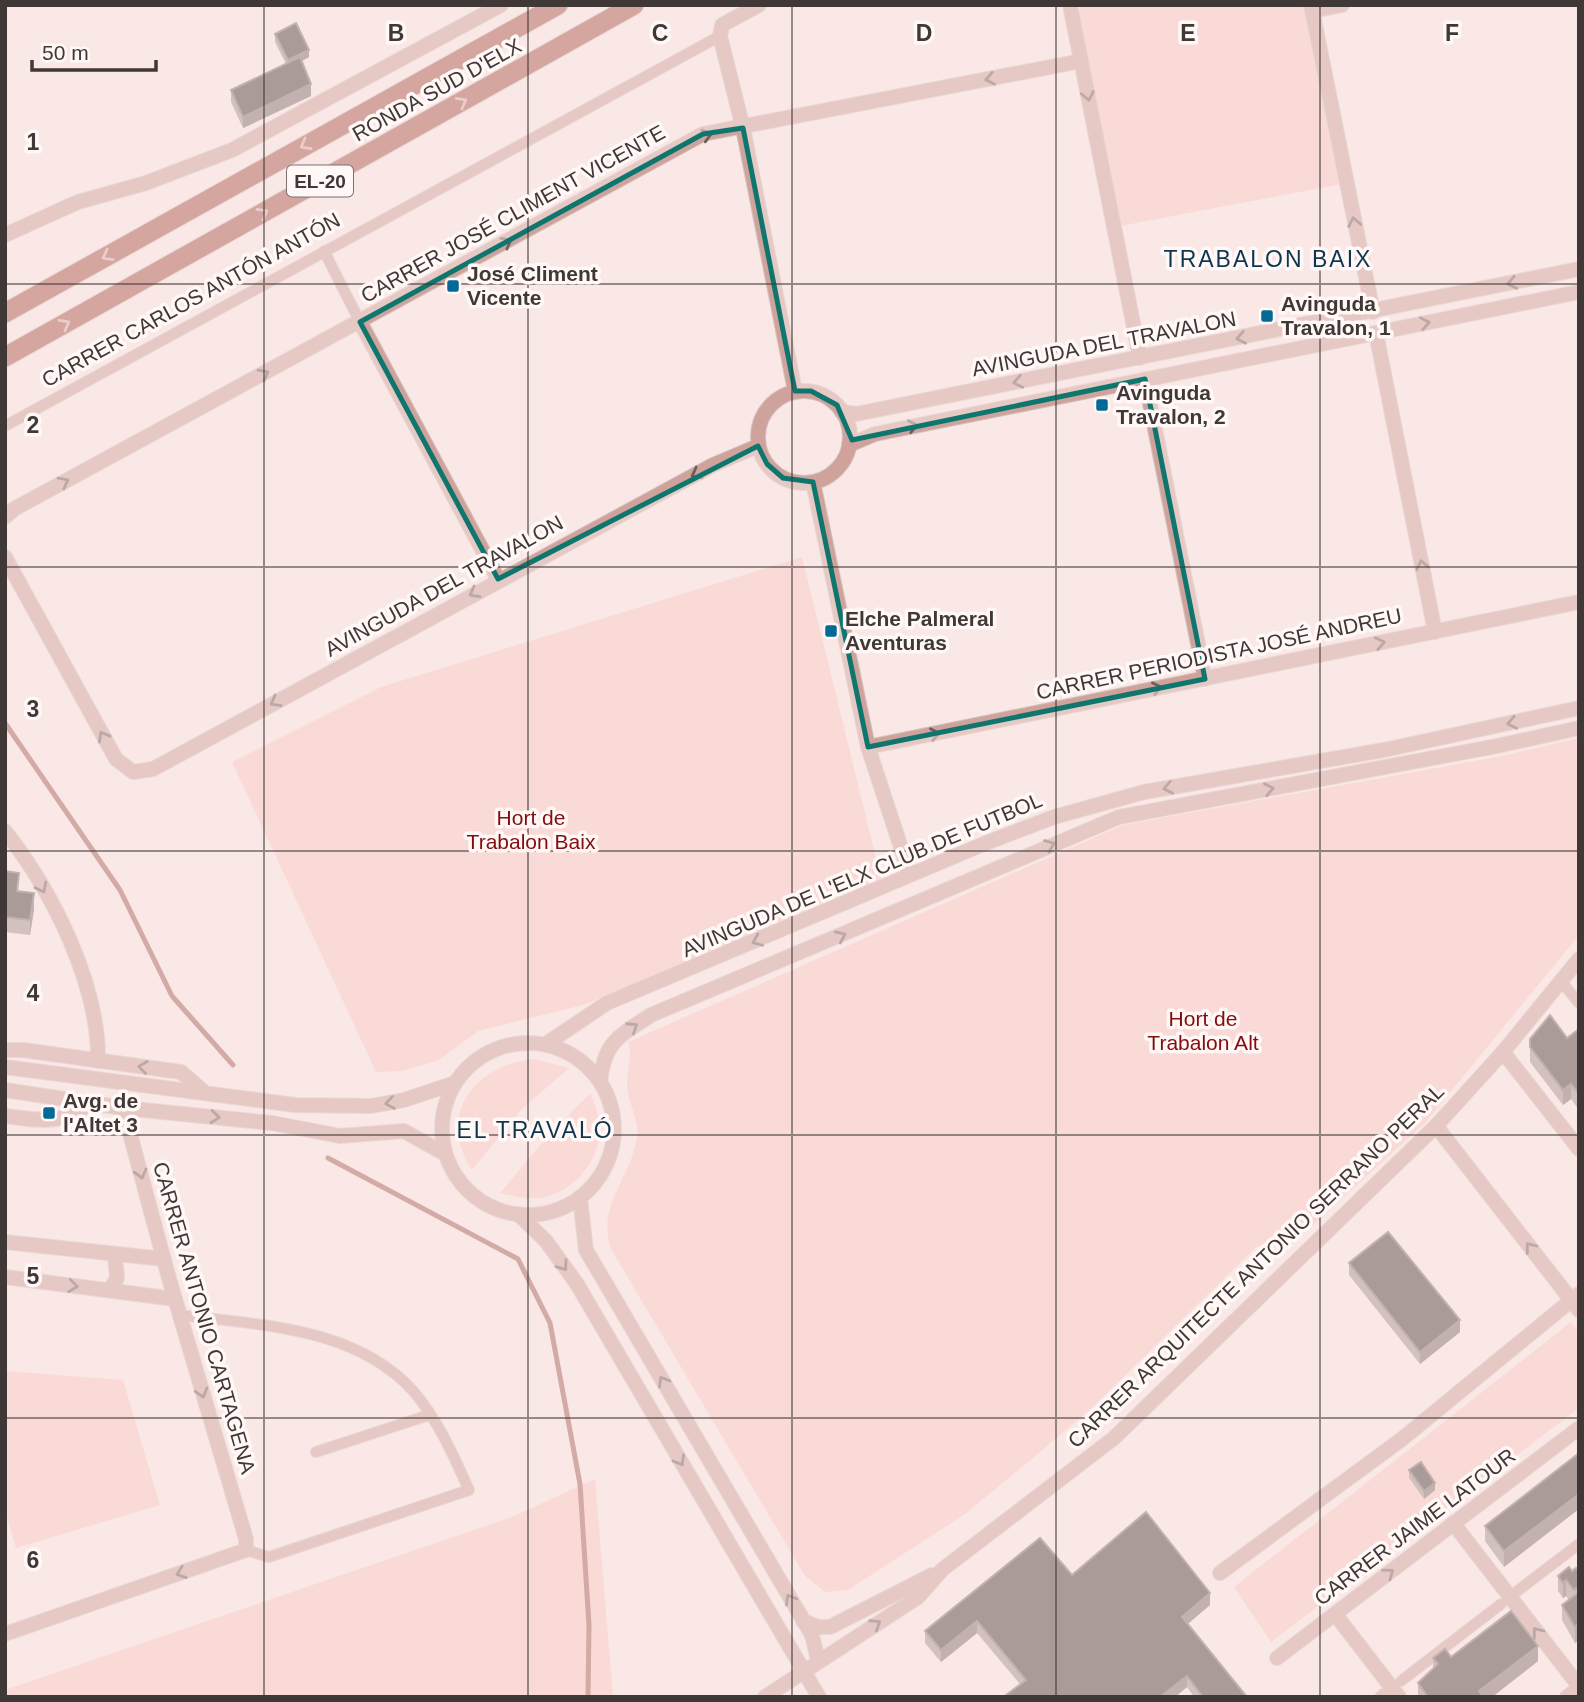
<svg xmlns="http://www.w3.org/2000/svg" width="1584" height="1702" viewBox="0 0 1584 1702" font-family="Arial,sans-serif">
	<style>
		.green { fill: #f8cbc5 }
		.lines { fill: none; stroke-linecap: round; stroke-linejoin: round }
		.stream { stroke: #a46058; stroke-width: 5 }
		.pedestrian-casing { stroke: #d4c5c2; stroke-width: 12 }
		.minor-casing { stroke: #d4c5c2; stroke-width: 16 }
		.trunk-casing { stroke: #d4c5c2; stroke-width: 21 }
		.pedestrian { stroke: #cfa29c; stroke-width: 10 }
		.minor { stroke: #cfa29c; stroke-width: 14 }
		.trunk { stroke: #a8544c; stroke-width: 19 }
		.wall { fill: #a29290 }
		.shaded-wall { fill: #7f706e }
		.building { fill: #4b3d3b; stroke: #7f706e; stroke-width: 2 }
		.oneway { stroke: #715d5a }
		.oneway2 { stroke: #d8aeaa }
		.marked { fill: none; stroke: #0f766e; stroke-width: 5; stroke-linejoin: round }
		.grid { fill: none; stroke: #3f3837; stroke-width: 2; stroke-opacity: 0.55 }
		.poi-dot { fill: #036997; stroke: #fff8f7; stroke-width: 2.5 }
		.labels { text-anchor: middle; stroke-width: 7; stroke-linejoin: round; paint-order: stroke }
		.shield { fill: #fff8f7; stroke: #797271; stroke-width: 2 }
		.shield-label { font-size: 19px; font-weight: bold; fill: #3f3837 }
		.street-label { font-size: 21px; fill: #3f3837; stroke: #fff8f7 }
		.poi-label { font-size: 21px; font-weight: bold; fill: #3f3837; stroke: #fff8f7; text-anchor: start }
		.park-label { font-size: 21px; fill: #830c0e; stroke: #fff8f7 }
		.neighbourhood-label { font-size: 23px; letter-spacing: 2px; fill: #0e374e; stroke: #fff8f7 }
		.grid-label { font-size: 23px; text-anchor: middle; font-weight: bold; fill: #3f3837; stroke: #fff8f7; stroke-width: 7; stroke-linejoin: round; paint-order: stroke }
	</style>
	<rect width="100%" height="100%" fill="#f9e8e5"/>
	<g class="green">
		<path d="M1081 5H1305L1342 184 1120 226 1078 13Z"/>
		<path d="M802 557 882 882 583 1005 478 1031 439 1060 402 1071 376 1072 232 762 381 687Z"/>
		<path d="M1579 738V935L1425 1123 1291 1245 1256 1247 1095 1405 1033 1458 965 1514 848 1590 825 1592 805 1576 611 1249C596 1204 631 1180 637 1137 640 1120 627 1102 627 1085 627 1071 633 1054 628 1042L1123 825 1502 756Z"/>
		<path d="M534 1059 569 1068 522 1109 472 1170C436 1115 474 1065 534 1059Z"/>
		<path d="M591 1093C593 1101 597 1110 599 1119 605 1152 580 1187 549 1196 533 1201 517 1197 500 1193L551 1132Z"/>
		<path d="M1571 1322 1579 1332V1408L1271 1642 1234 1587Z"/>
		<path d="M5 1371 123 1380 160 1505 16 1548 5 1511Z"/>
		<path d="M595 1479 613 1697H6L5 1690 512 1517Z"/>
	</g>
	<g class="lines">
		<g class="stream">
			<path d="M5 723 120 890 172 996 233 1065"/>
			<path d="M328 1158 518 1259 550 1323 580 1484 589 1625 588 1697"/>
		</g>
		<defs>
			<g id="pedestrian">
				<path d="M324 251 360 322"/>
				<path d="M5 426 720 36"/>
				<path d="M1560 980 1579 1003"/>
				<path d="M180 1315C259 1325 357 1327 414 1392 438 1420 454 1457 469 1490L269 1557 246 1550"/>
				<path d="M316 1452 429 1415"/>
				<path d="M1516 1592 1579 1544"/>
				<path d="M1401 1681 1501 1604"/>
				<path d="M1380 1697 1383 1694"/>
			</g>
			<g id="minor">
				<path d="M759 5 722 25 720 36 743 128 795 391"/>
				<path d="M1070 5 1140 358"/>
				<path d="M1311 5 1373 312"/>
				<path d="M1312 11 1342 5"/>
				<path d="M5 235 78 202 146 183 232 150 501 5"/>
				<path d="M360 322 498 579"/>
				<path d="M1376 333 1435 632"/>
				<path d="M1145 379 1205 679"/>
				<circle cx="804" cy="437" r="46"/>
				<path d="M842 412 856 414 1579 269"/>
				<path d="M849 445 875 434 1579 292"/>
				<path d="M813 482 868 747 910 875"/>
				<path d="M5 517 14 509 703 134 1081 61"/>
				<path d="M5 557 116 759 133 772 153 769 713 465 758 446"/>
				<path d="M868 747 1579 602"/>
				<path d="M5 831C52 891 99 983 98 1061"/>
				<circle cx="528" cy="1129" r="86"/>
				<path d="M546 1044 607 1003 986 843 1054 817 1144 792 1384 750 1579 708"/>
				<path d="M5 1050H23L181 1072 202 1090"/>
				<path d="M1503 1052 1579 1149"/>
				<path d="M5 1067 295 1105 371 1106 404 1100 455 1083"/>
				<path d="M600 1081C605 1041 619 1036 651 1015L1119 817 1497 746 1579 728"/>
				<path d="M5 1090 123 1108 272 1123 340 1136 404 1131 445 1154"/>
				<path d="M5 1116C45 1121 57 1125 92 1103"/>
				<path d="M1436 1126 1579 1310"/>
				<path d="M580 1198 586 1250 812 1635 818 1660"/>
				<path d="M518 1214 546 1241 577 1284 819 1697"/>
				<path d="M5 1242 164 1259"/>
				<path d="M5 1277 175 1299"/>
				<path d="M110 1290 117 1278 115 1255"/>
				<path d="M1453 1523 1579 1686"/>
				<path d="M1220 1573 1402 1439 1579 1294"/>
				<path d="M1335 1614 1399 1697"/>
				<path d="M803 1621 818 1627H830L932 1575"/>
				<path d="M5 1634 246 1550V1539L170 1282 123 1108"/>
				<path d="M1277 1658 1579 1428"/>
				<path d="M765 1697 918 1597 943 1569 1114 1438 1436 1126 1503 1052 1579 959"/>
				<path d="M1567 1697 1579 1688"/>
			</g>
			<g id="trunk">
				<path d="M5 313 558 5"/>
				<path d="M5 357 634 5"/>
			</g>
		</defs>
		<use href="#pedestrian" class="pedestrian-casing"/>
		<use href="#minor" class="minor-casing"/>
		<use href="#trunk" class="trunk-casing"/>
		<use href="#pedestrian" class="pedestrian"/>
		<use href="#minor" class="minor"/>
		<use href="#trunk" class="trunk"/>
	</g>
	<g class="wall">
		<path d="M275 34 309 57 302 61 311 96 243 128 231 102V90L286 64 275 42Z"/>
		<path d="M5 871 19 891 34 909 30 935 5 932Z"/>
		<path d="M1579 1029V1110L1571 1099 1563 1105 1530 1062V1039L1567 1038Z"/>
		<path d="M1349 1263 1460 1332 1420 1364 1349 1275Z"/>
		<path d="M1579 1453 1504 1567 1485 1541V1526Z"/>
		<path d="M1409 1470 1435 1490 1424 1499 1409 1478Z"/>
		<path d="M1579 1570V1640L1575 1643 1562 1620V1605L1569 1600 1566 1596 1563 1598 1558 1591V1576L1572 1571Z"/>
		<path d="M1072 1575 1210 1605 1187 1624 1247 1697H1194L1187 1687 1175 1697H1006V1695L1020 1684 977 1633 941 1662 925 1643V1631Z"/>
		<path d="M1451 1657 1538 1661 1492 1697H1418V1683L1433 1669V1658Z"/>
	</g>
	<g class="shaded-wall">
		<path d="M309 50V57L288 68V60Z"/>
		<path d="M311 84V96L243 128V117Z"/>
		<path d="M34 893V909L30 935V920Z"/>
		<path d="M1571 1084V1099L1563 1105V1090Z"/>
		<path d="M1460 1320V1332L1420 1364V1352Z"/>
		<path d="M1435 1483V1490L1424 1499V1491Z"/>
		<path d="M1579 1494V1509L1504 1567V1551Z"/>
		<path d="M1566 1580V1596L1563 1598V1583Z"/>
		<path d="M1210 1593V1605L1182 1629V1617Z"/>
		<path d="M977 1621V1633L941 1662V1650Z"/>
		<path d="M1579 1624V1640L1575 1643V1627Z"/>
		<path d="M1538 1646V1661L1492 1697H1479V1691Z"/>
		<path d="M1187 1676V1687L1175 1697H1160Z"/>
	</g>
	<g class="building">
		<path d="M296 23 309 50 288 60 275 34Z"/>
		<path d="M300 57 311 84 243 117 231 90Z"/>
		<path d="M5 871 19 873 17 891 34 893 30 920 5 917Z"/>
		<path d="M1550 1015 1567 1038 1579 1029V1094L1571 1084 1563 1090 1530 1047V1039Z"/>
		<path d="M1388 1232 1460 1320 1420 1352 1349 1263Z"/>
		<path d="M1579 1453V1494L1504 1551 1485 1526Z"/>
		<path d="M1421 1462 1435 1483 1424 1491 1409 1470Z"/>
		<path d="M1146 1512 1210 1593 1182 1617 1247 1697H1203L1187 1676 1160 1697H1008L1006 1695 1026 1680 977 1621 941 1650 925 1631 1040 1538 1072 1575Z"/>
		<path d="M1569 1567 1572 1571 1576 1568 1579 1570V1591L1576 1588 1574 1590 1566 1580 1563 1583 1558 1576Z"/>
		<path d="M1579 1592V1624L1575 1627 1562 1605Z"/>
		<path d="M1511 1611 1538 1646 1479 1691 1483 1697H1428L1418 1683 1438 1664 1433 1658 1445 1649 1451 1657Z"/>
	</g>
	<defs><path id="oneway-chevron" d="M-2-3.5L2.5 0L-2 3.5" fill="none" stroke-width="1.6" stroke-linecap="round" stroke-linejoin="round" transform="scale(1.75)"/></defs>
	<g class="oneway">
		<use href="#oneway-chevron" transform="translate(990 79) rotate(169)"/>
		<use href="#oneway-chevron" transform="translate(1088 96) rotate(79)"/>
		<use href="#oneway-chevron" transform="translate(707 135) rotate(-16)"/>
		<use href="#oneway-chevron" transform="translate(1354 222) rotate(-101)"/>
		<use href="#oneway-chevron" transform="translate(507 242) rotate(-29)"/>
		<use href="#oneway-chevron" transform="translate(1512 283) rotate(168)"/>
		<use href="#oneway-chevron" transform="translate(1425 323) rotate(-11)"/>
		<use href="#oneway-chevron" transform="translate(1241 338) rotate(169)"/>
		<use href="#oneway-chevron" transform="translate(264 374) rotate(-28)"/>
		<use href="#oneway-chevron" transform="translate(1018 382) rotate(169)"/>
		<use href="#oneway-chevron" transform="translate(913 426) rotate(-11)"/>
		<use href="#oneway-chevron" transform="translate(696 474) rotate(152)"/>
		<use href="#oneway-chevron" transform="translate(64 482) rotate(-28)"/>
		<use href="#oneway-chevron" transform="translate(1422 565) rotate(-101)"/>
		<use href="#oneway-chevron" transform="translate(474 593) rotate(151)"/>
		<use href="#oneway-chevron" transform="translate(1380 643) rotate(-12)"/>
		<use href="#oneway-chevron" transform="translate(1157 688) rotate(-11)"/>
		<use href="#oneway-chevron" transform="translate(275 702) rotate(151)"/>
		<use href="#oneway-chevron" transform="translate(1512 723) rotate(168)"/>
		<use href="#oneway-chevron" transform="translate(935 734) rotate(-11)"/>
		<use href="#oneway-chevron" transform="translate(103 736) rotate(-119)"/>
		<use href="#oneway-chevron" transform="translate(1168 788) rotate(169)"/>
		<use href="#oneway-chevron" transform="translate(1269 789) rotate(-11)"/>
		<use href="#oneway-chevron" transform="translate(1050 845) rotate(-22)"/>
		<use href="#oneway-chevron" transform="translate(42 888) rotate(62)"/>
		<use href="#oneway-chevron" transform="translate(841 936) rotate(-24)"/>
		<use href="#oneway-chevron" transform="translate(757 941) rotate(157)"/>
		<use href="#oneway-chevron" transform="translate(633 1027) rotate(-33)"/>
		<use href="#oneway-chevron" transform="translate(143 1067) rotate(-172)"/>
		<use href="#oneway-chevron" transform="translate(390 1103) rotate(171)"/>
		<use href="#oneway-chevron" transform="translate(215 1117) rotate(5)"/>
		<use href="#oneway-chevron" transform="translate(141 1174) rotate(75)"/>
		<use href="#oneway-chevron" transform="translate(1530 1247) rotate(-128)"/>
		<use href="#oneway-chevron" transform="translate(563 1266) rotate(55)"/>
		<use href="#oneway-chevron" transform="translate(73 1286) rotate(7)"/>
		<use href="#oneway-chevron" transform="translate(663 1381) rotate(-120)"/>
		<use href="#oneway-chevron" transform="translate(202 1393) rotate(74)"/>
		<use href="#oneway-chevron" transform="translate(680 1461) rotate(60)"/>
		<use href="#oneway-chevron" transform="translate(181 1573) rotate(161)"/>
		<use href="#oneway-chevron" transform="translate(1389 1573) rotate(-37)"/>
		<use href="#oneway-chevron" transform="translate(790 1599) rotate(-120)"/>
		<use href="#oneway-chevron" transform="translate(876 1624) rotate(-33)"/>
		<use href="#oneway-chevron" transform="translate(1537 1632) rotate(-128)"/>
	</g>
	<g class="oneway2">
		<use href="#oneway-chevron" transform="translate(462 102) rotate(-29)"/>
		<use href="#oneway-chevron" transform="translate(305 145) rotate(151)"/>
		<use href="#oneway-chevron" transform="translate(263 213) rotate(-29)"/>
		<use href="#oneway-chevron" transform="translate(107 256) rotate(151)"/>
		<use href="#oneway-chevron" transform="translate(65 324) rotate(-29)"/>
	</g>
	<path d="M0 0H1584V1702H0ZM743 128 795 391H811L837 405 852 440 1145 379 1205 679 868 747 813 482 783 478 767 464 758 446 498 579 360 322 703 134Z" fill="#f9e8e5" fill-opacity=".55" fill-rule="evenodd"/>
	<path class="marked" d="M743 128 795 391H811L837 405 852 440 1145 379 1205 679 868 747 813 482 783 478 767 464 758 446 498 579 360 322 703 134Z"/>
	<path class="grid" d="M264 5V1697M528 5V1697M792 5V1697M1056 5V1697M1320 5V1697M5 284H1579M5 567H1579M5 851H1579M5 1135H1579M5 1418H1579"/>
	<g class="poi-dot">
		<rect x="446" y="279" width="14" height="14" rx="3.5"/>
		<rect x="1260" y="309" width="14" height="14" rx="3.5"/>
		<rect x="1095" y="398" width="14" height="14" rx="3.5"/>
		<rect x="824" y="624" width="14" height="14" rx="3.5"/>
		<rect x="42" y="1106" width="14" height="14" rx="3.5"/>
	</g>
	<g class="labels">
		<rect class="shield" x="287" y="165.5" width="66" height="31" rx="5"/>
		<g class="shield-label">
			<text x="320" y="188">EL-20</text>
		</g>
		<g class="street-label">
			<text transform="translate(437 90) rotate(-29)" y="7">RONDA SUD D'ELX</text>
			<text transform="translate(513 214) rotate(-29)" y="7">CARRER JOSÉ CLIMENT VICENTE</text>
			<text transform="translate(191 300) rotate(-29)" y="7">CARRER CARLOS ANTÓN ANTÓN</text>
			<text transform="translate(1104 344) rotate(-11)" y="7">AVINGUDA DEL TRAVALON</text>
			<text transform="translate(444 586) rotate(-29)" y="7">AVINGUDA DEL TRAVALON</text>
			<text transform="translate(1219 654) rotate(-12)" y="7">CARRER PERIODISTA JOSÉ ANDREU</text>
			<text transform="translate(862 875) rotate(-23)" y="7">AVINGUDA DE L'ELX CLUB DE FUTBOL</text>
			<text transform="translate(1256 1266) rotate(-44)" y="7">CARRER ARQUITECTE ANTONIO SERRANO PERAL</text>
			<text transform="translate(204 1318) rotate(74)" y="7">CARRER ANTONIO CARTAGENA</text>
			<text transform="translate(1415 1527) rotate(-37)" y="7">CARRER JAIME LATOUR</text>
		</g>
		<g class="poi-label">
			<text x="467" y="281">José Climent<tspan x="467" dy="24">Vicente</tspan></text>
			<text x="1281" y="311">Avinguda<tspan x="1281" dy="24">Travalon, 1</tspan></text>
			<text x="1116" y="400">Avinguda<tspan x="1116" dy="24">Travalon, 2</tspan></text>
			<text x="845" y="626">Elche Palmeral<tspan x="845" dy="24">Aventuras</tspan></text>
			<text x="63" y="1108">Avg. de<tspan x="63" dy="24">l'Altet 3</tspan></text>
		</g>
		<g class="park-label">
			<text x="531" y="825">Hort de<tspan x="531" dy="24">Trabalon Baix</tspan></text>
			<text x="1203" y="1026">Hort de<tspan x="1203" dy="24">Trabalon Alt</tspan></text>
		</g>
		<g class="neighbourhood-label">
			<text x="1268" y="267">TRABALON BAIX</text>
			<text x="535" y="1138">EL TRAVALÓ</text>
		</g>
	</g>
	<g class="grid-label">
		<text x="396" y="41">B</text>
		<text x="660" y="41">C</text>
		<text x="924" y="41">D</text>
		<text x="1188" y="41">E</text>
		<text x="1452" y="41">F</text>
		<text x="33" y="150">1</text>
		<text x="33" y="433">2</text>
		<text x="33" y="717">3</text>
		<text x="33" y="1001">4</text>
		<text x="33" y="1284">5</text>
		<text x="33" y="1568">6</text>
	</g>
	<rect width="1584" height="1702" fill="none" stroke="#3f3837" stroke-width="14"/>
	<path d="M32 60v10h124v-10" fill="none" stroke="#3f3837" stroke-width="3.5"/>
	<text x="42" y="60" font-size="21" fill="#3f3837" stroke="#fff8f7" stroke-width="5" paint-order="stroke">50 m</text>
</svg>
